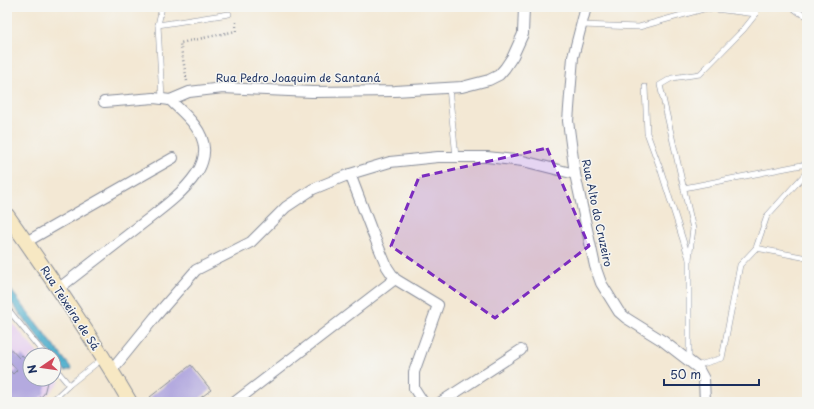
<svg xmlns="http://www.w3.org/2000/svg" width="814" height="409" viewBox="0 0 814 409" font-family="'Playpen Sans',sans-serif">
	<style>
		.built { fill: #e7d2ef }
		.water { fill: #4daecc; stroke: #346e95 }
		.building { fill: #b4aadf }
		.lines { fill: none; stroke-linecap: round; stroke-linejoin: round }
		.lane-casing { stroke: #878c99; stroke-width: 6 }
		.street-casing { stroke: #878c99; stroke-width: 12 }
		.secondary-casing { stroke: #878c99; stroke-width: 16 }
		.path { stroke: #878c99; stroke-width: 2.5; stroke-dasharray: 1 3; stroke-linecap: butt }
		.lane { stroke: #fff; stroke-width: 5 }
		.street { stroke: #fff; stroke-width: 10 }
		.secondary { stroke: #f7e8c3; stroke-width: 14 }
		.marked { fill: #7b2cbf; fill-opacity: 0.2; stroke: #7b2cbf; stroke-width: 3; stroke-dasharray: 8 5; stroke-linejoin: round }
		.labels { text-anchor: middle; stroke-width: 3; stroke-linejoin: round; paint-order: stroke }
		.street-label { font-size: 11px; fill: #1b2f5e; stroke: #f6f6f2 }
	</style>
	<rect width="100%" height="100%" fill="#f6f6f2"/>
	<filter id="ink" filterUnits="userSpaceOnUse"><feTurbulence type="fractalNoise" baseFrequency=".025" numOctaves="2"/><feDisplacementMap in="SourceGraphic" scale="8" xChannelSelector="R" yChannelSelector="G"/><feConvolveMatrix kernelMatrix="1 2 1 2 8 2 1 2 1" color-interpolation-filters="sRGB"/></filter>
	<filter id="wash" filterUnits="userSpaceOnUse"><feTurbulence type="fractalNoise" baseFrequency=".012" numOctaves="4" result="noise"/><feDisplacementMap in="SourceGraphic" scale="16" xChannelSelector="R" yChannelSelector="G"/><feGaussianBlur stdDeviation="0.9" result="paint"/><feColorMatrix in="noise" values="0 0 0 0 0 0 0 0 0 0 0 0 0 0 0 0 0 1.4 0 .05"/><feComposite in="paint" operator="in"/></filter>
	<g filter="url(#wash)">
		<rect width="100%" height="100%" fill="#f3e8d4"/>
		<path class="built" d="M7 316 39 355H30V379H54V374L60 382 40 402H7Z"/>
		<path class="water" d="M7 285 72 369 65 371C61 367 54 361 54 355H52L7 297Z"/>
		<g id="blocks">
			<g class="building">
				<path d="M8 346 19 358 22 355 30 364V379H44L47 382 44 394 35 402H12L7 396V367L13 374 17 370 7 358Z"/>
				<path d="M191 365 211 390 195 402H154L150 397Z"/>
			</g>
		</g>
	</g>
	<g filter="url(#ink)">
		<use href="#blocks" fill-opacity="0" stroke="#878c99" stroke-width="1"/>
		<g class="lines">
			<defs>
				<g id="lane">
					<path d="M162 7 158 25 162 99"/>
					<path d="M792 7 800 13 807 16"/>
					<path d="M158 25 229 14"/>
					<path d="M581 25 639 27 707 8 756 14"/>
					<path d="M645 87 647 133 661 171 689 259V360"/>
					<path d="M449 88 456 157"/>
					<path d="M684 188 807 164"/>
					<path d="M756 248 767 216 807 172"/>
					<path d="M689 259 693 229 660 85 672 78 700 74 744 29 756 14V7"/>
					<path d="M7 308 45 355"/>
					<path d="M696 366 722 358 740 265 756 248 807 258"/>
					<path d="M54 367 69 385"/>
					<path d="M51 402 69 385 102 359"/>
				</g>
				<g id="street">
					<path d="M586 7 573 57 568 121 575 174 595 266 601 283 619 312 626 318 663 341 698 368 704 379 705 402"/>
					<path d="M104 102 154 98 170 100 189 92 223 88 312 92 395 91 462 87 489 80 499 75 505 68 513 56 523 34 524 7"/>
					<path d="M350 174 371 229 387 267 395 279 438 305 414 372V388L423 402"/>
					<path d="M26 242 173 158"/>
					<path d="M58 289C85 268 111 248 138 227 158 211 181 196 196 174 201 168 205 156 204 148 203 128 183 113 170 100"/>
					<path d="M112 370 155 317 196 270 251 242 286 207 313 189 350 174 390 162 438 157H487L523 161 575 174"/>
					<path d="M235 402 395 279"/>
					<path d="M441 402 521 350"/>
				</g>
				<path id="secondary" d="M7 215C50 276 93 338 130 402"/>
			</defs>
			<use href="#lane" class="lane-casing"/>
			<use href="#street" class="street-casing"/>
			<use href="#secondary" class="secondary-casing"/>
			<path class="path" d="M187 81 180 43 236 31V19"/>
			<use href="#lane" class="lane"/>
			<use href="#street" class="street"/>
			<use href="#secondary" class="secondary"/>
		</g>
	</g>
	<path class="marked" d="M547 148 589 246 495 318 391 246 419 177Z"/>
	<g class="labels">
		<g class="street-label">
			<text x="298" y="82">Rua Pedro Joaquim de Santaná</text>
			<text transform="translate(597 213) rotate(78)" y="4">Rua Alto do Cruzeiro</text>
			<text transform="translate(70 308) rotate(57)" y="4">Rua Teixeira de Sá</text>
		</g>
	</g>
	<rect width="814" height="409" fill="none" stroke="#f6f6f2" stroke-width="24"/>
	<g transform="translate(42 367) rotate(257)"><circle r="19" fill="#f6f6f2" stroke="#9ea6b7"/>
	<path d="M0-3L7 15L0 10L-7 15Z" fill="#d1495b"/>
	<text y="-6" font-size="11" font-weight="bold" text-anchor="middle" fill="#1b2f5e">N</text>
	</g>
	<path d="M664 379v6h95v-6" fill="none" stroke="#1b2f5e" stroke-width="2"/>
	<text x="670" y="379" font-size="12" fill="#1b2f5e" stroke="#f6f6f2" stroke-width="3" paint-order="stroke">50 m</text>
</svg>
